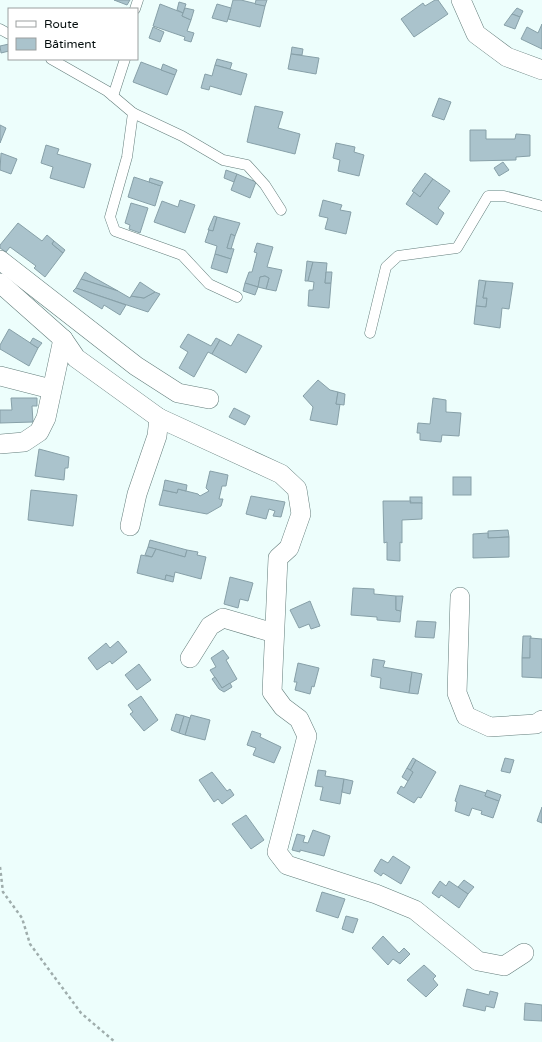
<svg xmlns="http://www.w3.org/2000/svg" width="542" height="1042" viewBox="0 0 542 1042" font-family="'Varela Round',sans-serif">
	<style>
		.building { fill: #aac3cc; stroke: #87a0a8 }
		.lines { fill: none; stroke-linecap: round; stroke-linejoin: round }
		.service-casing { stroke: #637d7b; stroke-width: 11 }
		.minor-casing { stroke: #637d7b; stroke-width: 20 }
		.path { stroke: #9fadac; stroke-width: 2.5; stroke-dasharray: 3 3; stroke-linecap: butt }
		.service { stroke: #fff; stroke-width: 10 }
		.minor { stroke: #fff; stroke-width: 19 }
	</style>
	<rect width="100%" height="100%" fill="#edfefc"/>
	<g class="building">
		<path d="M114 0H130L127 5Z"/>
		<path d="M233 0H241L265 6 260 27 228 19Z"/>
		<path d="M256 0H267L265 6 255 4Z"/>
		<path d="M435 0H438L448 14 414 37 401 19 423 3 425 6Z"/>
		<path d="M179 2 186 4 183 13 177 10Z"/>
		<path d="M160 4 183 13 182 16 191 20 187 31 194 33 191 42 184 40 185 37 153 26Z"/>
		<path d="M217 4 231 8 227 22 212 18Z"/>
		<path d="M185 8 194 10 191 20 182 16Z"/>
		<path d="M517 8 523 11 520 17 512 14Z"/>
		<path d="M512 14 520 17 515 29 504 25Z"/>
		<path d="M542 24V49L521 39 527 27 538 33Z"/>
		<path d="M153 27 164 32 160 42 149 38Z"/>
		<path d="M9 44V51L1 53 0 46Z"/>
		<path d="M292 47 303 49 302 55 291 54Z"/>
		<path d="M291 54 319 58 316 74 288 69Z"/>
		<path d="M217 59 232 63 230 69 215 65Z"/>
		<path d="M141 62 175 75 167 95 133 82Z"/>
		<path d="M163 64 177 70 175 75 161 70Z"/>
		<path d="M215 65 247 74 241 95 210 86 209 90 201 88 205 74 212 76Z"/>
		<path d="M439 98 451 102 444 120 432 116Z"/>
		<path d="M255 106 283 112 278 128 300 134 295 154 247 142Z"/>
		<path d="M0 125 6 128 0 143Z"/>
		<path d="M470 130H486V139H515L516 134 530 135V156L516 157V160L470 161Z"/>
		<path d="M336 143 355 147 354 152 364 155 359 176 338 171 340 160 333 158Z"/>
		<path d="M46 145 59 149 57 154 91 164 84 188 50 178 53 167 41 163Z"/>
		<path d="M1 153 17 159 11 174 0 170Z"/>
		<path d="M503 162 509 170 499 176 494 168Z"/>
		<path d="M226 170 237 174 234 182 224 178Z"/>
		<path d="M425 173 433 179 420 197 412 191Z"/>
		<path d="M237 174 256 182 250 198 231 190Z"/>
		<path d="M134 177 161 186 155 206 128 197Z"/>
		<path d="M150 178 163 182 161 186 149 182Z"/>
		<path d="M433 179 450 191 438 208 444 213 437 225 406 204 414 192 420 197Z"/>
		<path d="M180 200 195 205 185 233 154 222 162 201 178 207Z"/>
		<path d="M323 200 342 205 340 210 351 212 346 234 325 229 328 218 319 216Z"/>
		<path d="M131 203 148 208 140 233 129 229 130 225 125 223Z"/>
		<path d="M214 216 217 217 213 231 208 230Z"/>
		<path d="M217 217 240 223 235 236 231 234 227 248 234 249 231 259 215 254 217 246 205 242 209 230 213 231Z"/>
		<path d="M18 223 42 241 47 235 54 241 52 244 63 253 45 277 34 268 36 266 10 247 6 252 0 248V245Z"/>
		<path d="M231 234 235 236 231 249 227 248Z"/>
		<path d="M54 241 65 250 63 253 52 244Z"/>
		<path d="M257 243 273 247 267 267 282 270 276 291 266 289 269 278 265 276 260 277 258 287 245 283 249 272H252L257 253 254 252Z"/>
		<path d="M215 254 231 259 227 273 211 268Z"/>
		<path d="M307 261 313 262 308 281H305Z"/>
		<path d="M313 262 327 263 325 283H331L329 308 308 306 309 290H313L314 282 308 281Z"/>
		<path d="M85 272 93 277 118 291 81 279Z"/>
		<path d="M326 272H332L331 283H325Z"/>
		<path d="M265 276 269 278 266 289 258 287 260 277Z"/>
		<path d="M81 279 118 291 130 298 131 296 144 298 155 292 160 294 148 312 76 288Z"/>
		<path d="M479 280 486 281 483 298H487L486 307 476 306Z"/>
		<path d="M486 281 513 283 509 309 502 308 500 328 474 324 476 306 486 307 487 298H483Z"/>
		<path d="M140 282 155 292 144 298 131 296Z"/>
		<path d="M245 283 258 287 255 295 243 291Z"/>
		<path d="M76 288 126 305 120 315 104 305 102 309 73 291Z"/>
		<path d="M9 329 38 348 29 366 0 349V345Z"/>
		<path d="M188 334 211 346 216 338 220 340 212 354 208 352 194 377 179 368 188 352 180 347Z"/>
		<path d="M238 334 262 346 246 373 212 354 220 340 231 346Z"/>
		<path d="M33 338 42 343 38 348 30 343Z"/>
		<path d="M318 380 330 390 338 392 336 404H340L337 425 310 420 313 407 303 396Z"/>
		<path d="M338 392 345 394 344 405 336 404Z"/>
		<path d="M11 398H37V406H32L33 422 0 423V410H12Z"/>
		<path d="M433 398 446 400V412L461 413 459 436 442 435 441 442 420 440V433H417L418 423 430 424Z"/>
		<path d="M234 408 250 416 245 425 229 417Z"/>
		<path d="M39 449 69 457 68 468H65L64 480 35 476Z"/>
		<path d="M210 471 228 475 226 486H222L219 499H223L221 506 207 514 159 505 163 490 177 493 178 489 198 494 200 496 209 491 206 488Z"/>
		<rect x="453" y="477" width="18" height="18"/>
		<path d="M165 480 187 485 186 491 178 489 177 493 163 490Z"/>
		<path d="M31 490 77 495 73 526 28 520Z"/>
		<path d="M251 496 285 502 281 517 273 516 275 511 269 509 266 519 246 514Z"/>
		<rect x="410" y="497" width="12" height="6"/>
		<path d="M383 501H411L410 503H422V519L402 520V543L400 542V561L387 560V542L384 543Z"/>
		<path d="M508 530 509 537 488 538V531Z"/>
		<path d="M488 533V538L509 537V557L473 558V534Z"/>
		<path d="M150 540 187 550 185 557 148 547Z"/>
		<path d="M148 547 156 549 152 557 145 555Z"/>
		<path d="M156 549 185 557 187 550 198 552 197 555 206 557 201 579 175 572 174 577 166 575 165 580 137 573 141 555 152 557Z"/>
		<path d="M166 575 174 577 173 582 165 580Z"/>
		<path d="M230 577 253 583 248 601 240 599 238 608 224 604Z"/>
		<path d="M353 588 374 589V594L396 596V610L401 611 400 622 377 620V617L351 615Z"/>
		<path d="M396 596H403L401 611 396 610Z"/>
		<path d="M310 601 320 626 311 629 309 624 299 628 290 610Z"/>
		<path d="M417 621 436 622 434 638 415 637Z"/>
		<path d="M523 636H531L530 658H522Z"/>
		<path d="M530 638 542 639V678L522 677V658H530Z"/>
		<path d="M118 641 127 652 112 664 110 661 97 670 88 658 106 643 110 648Z"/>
		<path d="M223 650 229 658 226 660 237 679 222 688 210 670 216 667 211 658Z"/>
		<path d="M373 659 385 661 383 667 412 672 409 693 380 688 381 678 371 676Z"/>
		<path d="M298 663 319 668 314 687 312 686 310 694 295 690 297 682H294Z"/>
		<path d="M139 664 151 680 137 690 125 675Z"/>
		<path d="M412 672 422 674 418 694 409 693Z"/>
		<path d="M215 677 222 688 230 683 232 687 224 692 219 689 212 679Z"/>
		<path d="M141 696 158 720 144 731 130 714 133 712 128 705Z"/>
		<path d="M176 714 184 716 179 733 171 730Z"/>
		<path d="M191 715 210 720 205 740 185 735Z"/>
		<path d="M184 716 190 718 185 735 179 733Z"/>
		<path d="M252 731 261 734 260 737 281 747 274 763 253 755 256 748 247 745Z"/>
		<path d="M413 758 416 760 410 771 407 768Z"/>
		<path d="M505 758 514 760 510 773 501 771Z"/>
		<path d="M416 760 436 772 421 798 418 797 414 803 397 793 401 786 404 788 413 772 410 771Z"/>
		<path d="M407 768 413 772 408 781 402 777Z"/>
		<path d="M318 770 326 771 325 776 344 779 340 804 320 800 323 787 315 786Z"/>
		<path d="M212 772 227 791 230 789 234 795 222 804 218 799 214 802 199 780Z"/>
		<path d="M344 779 353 781 350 794 342 792Z"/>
		<path d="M460 785 486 793 485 796 499 801 493 818 481 814 482 811 475 809 472 808 469 816 455 811 457 802 455 801Z"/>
		<path d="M487 790 501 795 499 801 485 796Z"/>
		<path d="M542 807V823L537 821Z"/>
		<path d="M246 815 264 840 251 849 232 824Z"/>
		<path d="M313 830 330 836 324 856 300 850V852L292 850 297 834 305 836 303 842 308 843Z"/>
		<path d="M393 856 410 867 401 884 383 873 381 876 374 871 381 859 388 863Z"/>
		<path d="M464 880 474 887 468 894 458 887Z"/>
		<path d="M440 881 446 886 449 881 468 894 459 908 441 895 439 898 432 893Z"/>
		<path d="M322 892 345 899 338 918 316 911Z"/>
		<path d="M346 916 358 919 353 933 342 929Z"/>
		<path d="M383 936 399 953 404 948 410 954 400 964 393 959 388 965 372 948Z"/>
		<path d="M424 965 436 976 433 979 438 985 426 997 407 980Z"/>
		<path d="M467 989 489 995 490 991 498 993 494 1008 486 1006 485 1011 463 1006Z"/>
		<path d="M525 1003 542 1005V1021L524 1020Z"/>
	</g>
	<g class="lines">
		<defs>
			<g id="service">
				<path d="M135 9 138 0"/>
				<path d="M0 29 9 34"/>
				<path d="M51 59 107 91 133 113 127 157 110 217 115 231 182 255 209 284 237 297"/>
				<path d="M113 96 125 59"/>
				<path d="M133 113 182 136 223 160 247 165 265 185 281 210"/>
				<path d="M370 333 386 267 398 256 457 248 488 196H504L542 206"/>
			</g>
			<g id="minor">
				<path d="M461 0 476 34 507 57 542 70"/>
				<path d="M0 260 136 366 178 393 209 399"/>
				<path d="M0 283 63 339 76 358 159 418 281 474 297 489 301 514 289 548 278 558 272 692 283 707 299 719 307 736 277 852 287 865 376 894 415 910 478 961 504 966 524 953"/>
				<path d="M0 376 51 389"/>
				<path d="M0 444 24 442 39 432 46 418 63 339"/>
				<path d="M130 526 137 494 157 436 159 418"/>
				<path d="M460 597 457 693 466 716 490 727 536 724 542 720"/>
				<path d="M190 658 210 626 223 618 274 633"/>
			</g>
		</defs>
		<use href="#service" class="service-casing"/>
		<use href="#minor" class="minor-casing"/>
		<path class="path" d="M0 867 3 892 22 918 30 944 81 1013 115 1042"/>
		<use href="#service" class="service"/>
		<use href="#minor" class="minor"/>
	</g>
	<rect x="8" y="8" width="130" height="52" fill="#ffffff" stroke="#9b9f9f"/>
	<rect x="16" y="21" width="20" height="6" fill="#ffffff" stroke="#9b9f9f"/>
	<text x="44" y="28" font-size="12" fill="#060f0f">Route</text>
	<rect x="16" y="38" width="20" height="12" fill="#aac3cc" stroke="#9b9f9f"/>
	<text x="44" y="48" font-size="12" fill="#060f0f">Bâtiment</text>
</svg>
